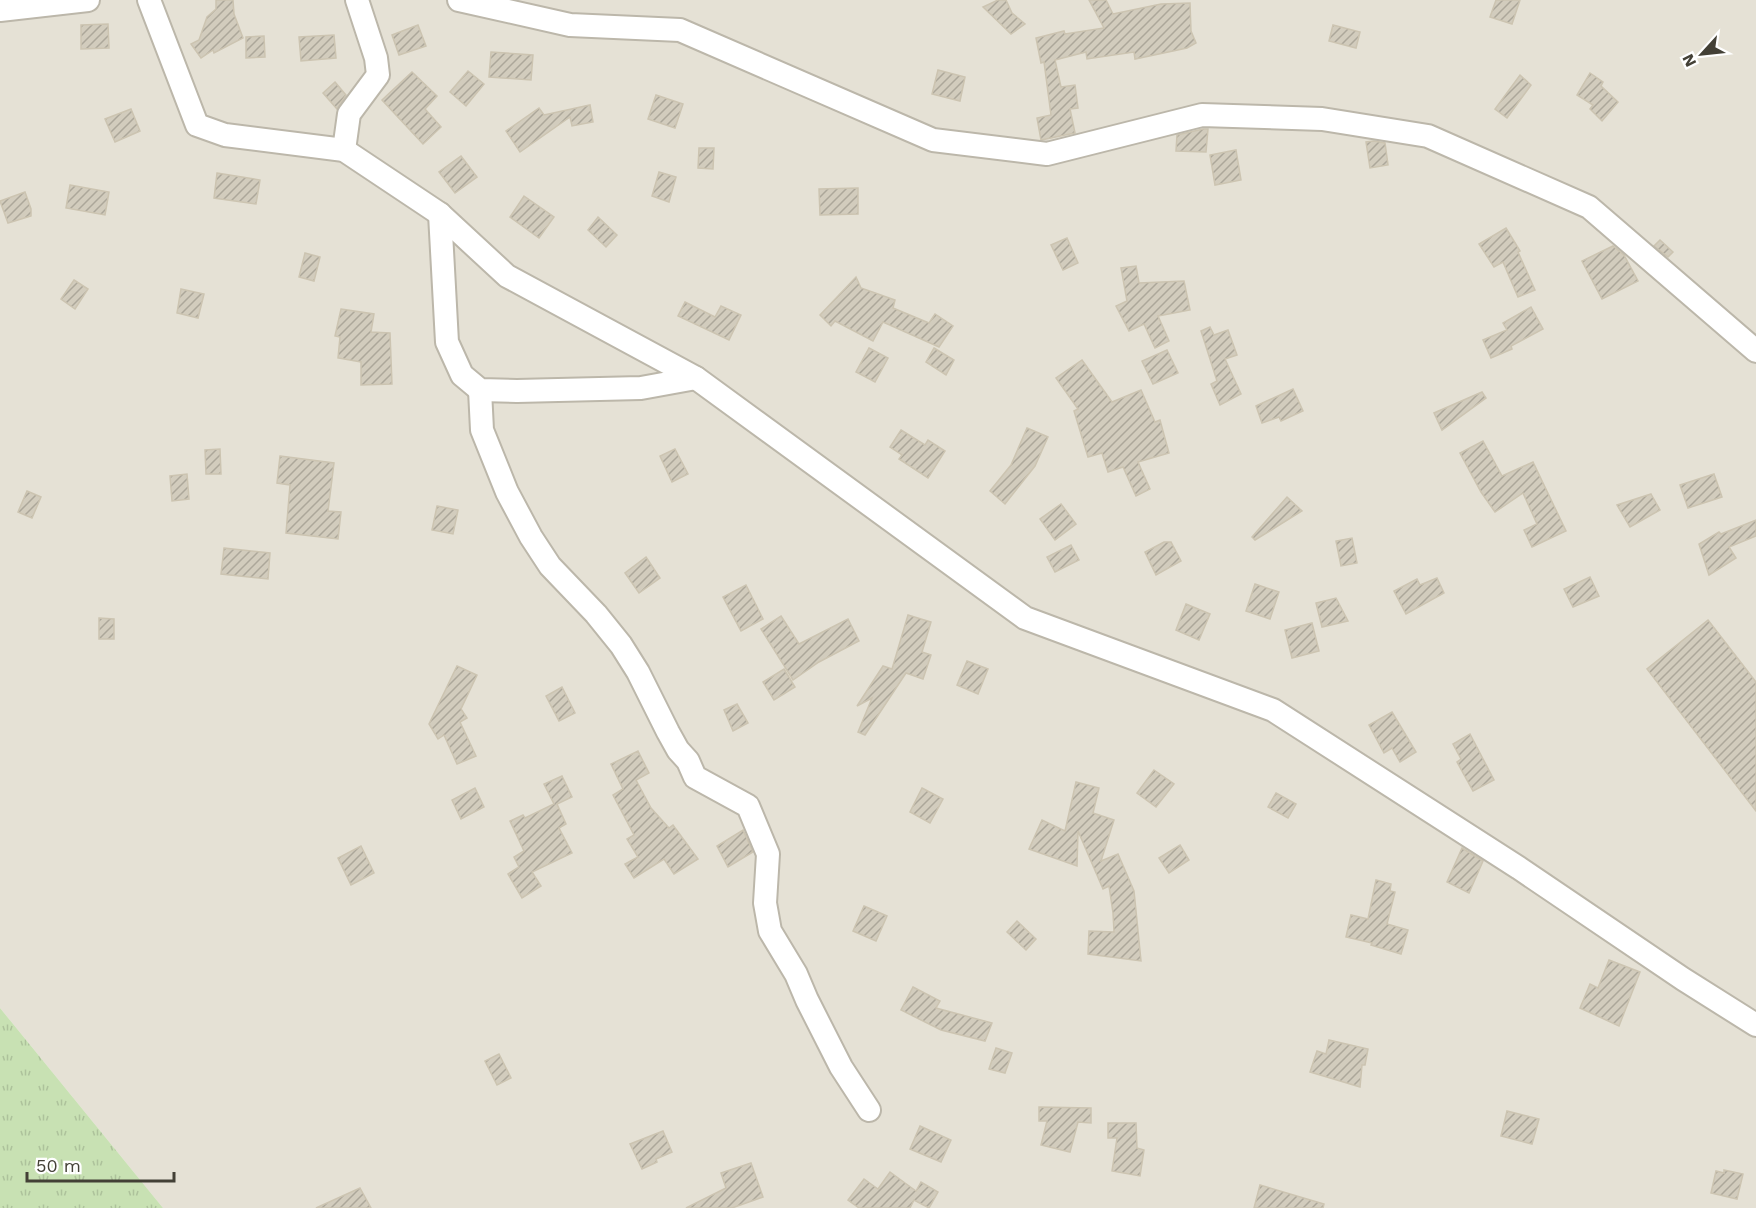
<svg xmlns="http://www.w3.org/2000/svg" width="1756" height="1208" viewBox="0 0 1756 1208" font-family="'Work Sans',sans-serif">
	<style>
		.residential { fill: #e5e1d5 }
		.grass { fill: url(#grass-tufts) }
		.building { fill: url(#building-hatch); stroke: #ccc4b1; stroke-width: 1.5 }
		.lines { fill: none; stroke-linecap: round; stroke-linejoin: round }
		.minor-casing { stroke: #bcb7aa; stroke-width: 26 }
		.minor { stroke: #fff; stroke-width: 22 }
	</style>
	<defs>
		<pattern id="grass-tufts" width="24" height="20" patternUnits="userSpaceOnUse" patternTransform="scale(1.5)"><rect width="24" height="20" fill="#c8e1b3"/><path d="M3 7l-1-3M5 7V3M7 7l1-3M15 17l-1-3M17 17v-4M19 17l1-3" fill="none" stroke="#adc29b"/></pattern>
		<pattern id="building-hatch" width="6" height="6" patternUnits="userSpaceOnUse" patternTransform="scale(1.5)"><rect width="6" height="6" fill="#d2ccbd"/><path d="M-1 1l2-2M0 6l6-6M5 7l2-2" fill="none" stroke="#aca79a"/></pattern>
	</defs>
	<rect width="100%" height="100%" fill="#f1efe7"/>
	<path class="residential" d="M0 0H1756V1208H163L0 1008Z"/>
	<path class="grass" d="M0 1008 163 1208H0Z"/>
	<g class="building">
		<path d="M216 0H233L234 14 243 38 214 53 213 50 201 58 191 44 199 40 207 17 216 9Z"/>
		<path d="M998 0H1006L1012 13 1025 24 1011 34 983 7Z"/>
		<path d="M1089 0H1106L1113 14 1161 4 1190 3 1191 31 1196 43 1187 48 1135 59 1134 52 1087 59 1086 52 1055 60 1061 87 1075 85 1078 108 1070 109 1075 133 1041 140 1037 118 1051 115 1044 62 1041 63 1036 38 1064 31 1065 34 1104 28Z"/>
		<path d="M1496 0H1520L1512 24 1490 17Z"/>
		<path d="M108 24 109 48 81 49V25Z"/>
		<path d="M418 25 426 46 399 55 392 35Z"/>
		<path d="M1333 25 1360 32 1356 48 1329 41Z"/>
		<path d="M334 35 336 58 301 61 299 37Z"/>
		<path d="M264 36 265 57 246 58V37Z"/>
		<path d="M491 52 533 55 531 80 489 77Z"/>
		<path d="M938 70 965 77 960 101 932 94Z"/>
		<path d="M468 71 484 84 466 106 450 92Z"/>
		<path d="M412 72 437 96 425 109 441 127 423 144 382 100Z"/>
		<path d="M1590 73 1603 82 1601 86 1618 102 1602 121 1590 109 1593 105 1577 95Z"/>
		<path d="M1520 75 1531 85 1507 118 1495 109Z"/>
		<path d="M335 82 346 95 337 109 323 93Z"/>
		<path d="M656 95 683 104 675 128 648 119Z"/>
		<path d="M590 105 593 122 572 126 570 117 520 152 506 131 539 108 544 115Z"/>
		<path d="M131 109 140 131 115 142 105 119Z"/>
		<path d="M1203 129H1208L1206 152 1176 151 1177 135Z"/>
		<path d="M1374 141 1385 143 1388 165 1370 168 1366 142Z"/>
		<path d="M699 148H714L713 169 698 168Z"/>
		<path d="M1236 150 1241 180 1215 185 1210 155Z"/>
		<path d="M461 156 477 177 455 193 439 172Z"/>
		<path d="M659 172 676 177 669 202 652 196Z"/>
		<path d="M217 173 260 180 256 204 214 198Z"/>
		<path d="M70 185 109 192 105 215 66 208Z"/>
		<path d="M858 188V214L820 215 819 189Z"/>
		<path d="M25 192 31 209V216L8 223 0 201Z"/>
		<path d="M524 196 554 217 539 238 510 217Z"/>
		<path d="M598 217 617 235 606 247 588 230Z"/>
		<path d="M1506 228 1520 251 1518 252 1535 290 1518 297 1503 262 1494 267 1479 244Z"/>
		<path d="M1067 238 1078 263 1063 270 1051 245Z"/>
		<path d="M1660 240 1673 252 1668 257 1654 246Z"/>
		<path d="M1613 246 1624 255 1638 281 1602 299 1582 261Z"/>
		<path d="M305 253 320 257 314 281 299 277Z"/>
		<path d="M1136 266 1139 283 1184 281 1190 310 1158 316 1169 341 1155 348 1144 324 1129 331 1116 306 1127 301 1121 268Z"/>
		<path d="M856 277 861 288 895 300 893 308 929 323 935 314 953 326 939 347 883 322 873 341 835 321 831 326 820 315Z"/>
		<path d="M74 280 88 289 75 309 61 299Z"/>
		<path d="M181 289 204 294 198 318 177 313Z"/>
		<path d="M685 302 715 317 721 306 741 315 729 340 678 316Z"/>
		<path d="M1531 307 1543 329 1511 346 1512 349 1491 358 1483 340 1507 330 1503 323Z"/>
		<path d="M341 309 374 314 371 332 390 333 392 384 361 385V362L338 358 340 337 335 336Z"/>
		<path d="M1210 327 1214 335 1228 330 1237 355 1225 359 1241 394 1220 405 1211 384 1217 381 1201 331Z"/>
		<path d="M869 348 888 358 875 382 856 372Z"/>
		<path d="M934 348 954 360 946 375 926 362Z"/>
		<path d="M1167 350 1178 373 1153 384 1142 361Z"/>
		<path d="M1082 360 1112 402 1141 390 1155 422 1160 420 1169 453 1138 462 1150 489 1136 496 1123 467 1108 472 1102 453 1088 457 1074 411 1078 409 1056 378Z"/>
		<path d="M1293 389 1303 411 1281 421 1279 417 1262 423 1256 406Z"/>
		<path d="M1482 392 1486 398 1442 430 1434 413Z"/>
		<path d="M1027 428 1048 437 1035 466 1005 504 990 491 1011 465Z"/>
		<path d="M901 430 925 445 928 440 945 451 928 478 899 459 902 455 890 447Z"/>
		<path d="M1483 441 1502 476 1533 462 1566 531 1532 547 1524 530 1537 524 1523 493 1495 512 1481 492 1460 453Z"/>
		<path d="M220 449 221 474H206L205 450Z"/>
		<path d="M675 449 688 474 672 482 660 456Z"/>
		<path d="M280 456 334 463 328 511 341 512 338 539 286 533 290 485 277 483Z"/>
		<path d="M187 474 189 499 172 501 170 476Z"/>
		<path d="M1714 474 1722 497 1688 508 1680 485Z"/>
		<path d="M27 491 41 497 32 518 18 512Z"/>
		<path d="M1651 494 1660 510 1630 527 1617 505Z"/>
		<path d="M1287 497 1302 511 1255 540 1252 537Z"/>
		<path d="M1061 504 1076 524 1055 540 1040 519Z"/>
		<path d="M437 506 458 510 453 534 432 530Z"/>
		<path d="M1756 520V536L1729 547 1736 558 1709 575 1699 544 1719 532 1721 534Z"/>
		<path d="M1352 538 1357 563 1341 566 1336 541Z"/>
		<path d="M1164 542H1171L1181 561 1156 575 1145 552Z"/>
		<path d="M1071 545 1079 560 1055 572 1047 557Z"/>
		<path d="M224 548 270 553 268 579 221 574Z"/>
		<path d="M646 557 660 578 639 593 625 573Z"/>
		<path d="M1590 577 1599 596 1573 607 1564 589Z"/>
		<path d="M1437 578 1444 593 1406 614 1394 591 1417 579 1420 585Z"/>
		<path d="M1255 584 1279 592 1270 619 1246 611Z"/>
		<path d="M746 585 763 619 741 631 723 597Z"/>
		<path d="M1336 598 1348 621 1322 627 1316 603Z"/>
		<path d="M1186 604 1210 614 1199 640 1176 630Z"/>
		<path d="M908 615 931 622 922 652 931 655 923 679 906 673 865 735 858 732 872 698 857 706 883 666 892 669Z"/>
		<path d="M781 616 799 644 848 619 859 641 819 662 793 680 761 629Z"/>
		<path d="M99 618 114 619V639H99Z"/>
		<path d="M1708 620 1756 682V811L1647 669Z"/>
		<path d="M1312 623 1319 651 1292 658 1285 630Z"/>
		<path d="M967 661 988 669 978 694 957 685Z"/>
		<path d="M457 666 477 675 461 709 467 718 460 722 476 756 457 764 444 735 438 739 429 724Z"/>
		<path d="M784 669 795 687 774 700 763 682Z"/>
		<path d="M562 687 575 713 559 721 546 696Z"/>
		<path d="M737 704 748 723 733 731 724 710Z"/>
		<path d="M1392 712 1416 752 1400 762 1392 748 1384 753 1369 725Z"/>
		<path d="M1470 734 1494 780 1473 791 1457 762 1461 759 1453 744Z"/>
		<path d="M638 751 649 773 636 780 651 808 669 828 673 825 698 859 674 874 664 859 634 878 625 864 638 857 627 839 634 835 613 795 623 789 611 764Z"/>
		<path d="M1154 770 1174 784 1156 807 1137 793Z"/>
		<path d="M562 776 572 797 557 804 566 824 559 828 572 853 532 872 541 886 522 898 508 874 519 867 514 857 524 851 510 821 523 815 525 818 554 804 544 784Z"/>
		<path d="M1076 782 1099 788 1093 813 1114 820 1101 861 1118 854 1134 891 1141 961 1088 954 1089 931 1114 932 1113 913 1109 886 1103 889 1078 831 1077 866 1029 849 1042 820 1065 831Z"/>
		<path d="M475 788 484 807 461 819 452 800Z"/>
		<path d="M922 788 943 799 930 823 910 812Z"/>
		<path d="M1276 793 1296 804 1288 818 1268 807Z"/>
		<path d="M743 830 753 852 728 867 717 846Z"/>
		<path d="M1180 845 1189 860 1169 873 1159 858Z"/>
		<path d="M361 846 374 873 351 885 338 858Z"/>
		<path d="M1462 848 1483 861 1469 893 1447 882Z"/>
		<path d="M1376 880 1391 884 1390 891 1395 892 1387 924 1408 930 1401 954 1371 945 1372 943 1346 937 1351 915 1368 919Z"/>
		<path d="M864 906 887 916 876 941 853 931Z"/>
		<path d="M1017 921 1036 939 1026 950 1007 932Z"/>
		<path d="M1609 960 1640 972 1619 1026 1580 1008 1590 984 1598 988Z"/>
		<path d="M913 987 940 1001 936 1008 992 1023 985 1041 941 1030 901 1010Z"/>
		<path d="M1329 1040 1368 1049 1365 1065H1362L1360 1087 1310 1072 1317 1051 1326 1054Z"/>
		<path d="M996 1048 1012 1053 1005 1073 989 1069Z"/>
		<path d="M499 1054 511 1078 497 1085 485 1061Z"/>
		<path d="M1039 1107 1091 1108V1123L1078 1122 1070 1152 1041 1145 1047 1121H1039Z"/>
		<path d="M1507 1111 1539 1119 1532 1144 1501 1136Z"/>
		<path d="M1108 1123H1136L1137 1148 1144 1150 1140 1176 1112 1171 1117 1138H1108Z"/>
		<path d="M920 1126 951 1140 941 1162 910 1149Z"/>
		<path d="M663 1131 672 1152 656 1159 657 1162 642 1169 630 1144Z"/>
		<path d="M751 1163 763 1197 732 1208H686L726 1188 721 1173Z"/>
		<path d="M1724 1170 1743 1174 1737 1199 1711 1193 1716 1171 1724 1173Z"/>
		<path d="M890 1172 916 1191 921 1182 938 1192 929 1208 914 1200 910 1208H859L848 1200 864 1179 878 1189Z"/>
		<path d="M1260 1185 1324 1204 1323 1208H1254Z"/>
		<path d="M360 1188 371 1208H316Z"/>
	</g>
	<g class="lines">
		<defs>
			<g id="minor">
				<path d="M149 0 197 125 225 135 344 150 440 214 507 276 696 378 1025 618 1273 710 1519 868 1683 979 1756 1025"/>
				<path d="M459 0 570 25 680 30 933 140 1047 154 1202 115 1322 119 1428 136 1589 207 1756 351"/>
				<path d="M0 10 88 0"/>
				<path d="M344 150 349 114 378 75 376 58 357 0"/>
				<path d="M440 214 447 342 462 375 480 390 517 391 641 388 696 378"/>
				<path d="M480 390 482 430 507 492 531 537 550 566 596 614 621 645 638 672 668 732 678 750 688 761 695 777 748 806 768 854 765 903 770 931 796 974 807 1000 841 1067 869 1110"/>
			</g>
		</defs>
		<use href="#minor" class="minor-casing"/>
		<use href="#minor" class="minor"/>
	</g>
	<g transform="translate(1702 54) rotate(243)" stroke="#ffffff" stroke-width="4.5" paint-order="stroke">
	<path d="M0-4.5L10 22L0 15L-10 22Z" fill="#434036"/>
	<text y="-9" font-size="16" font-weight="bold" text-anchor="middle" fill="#434036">N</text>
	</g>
	<path d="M27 1172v9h147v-9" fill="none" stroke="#434036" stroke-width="3"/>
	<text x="36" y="1172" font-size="18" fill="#434036" stroke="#ffffff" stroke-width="4.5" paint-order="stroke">50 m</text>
</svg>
